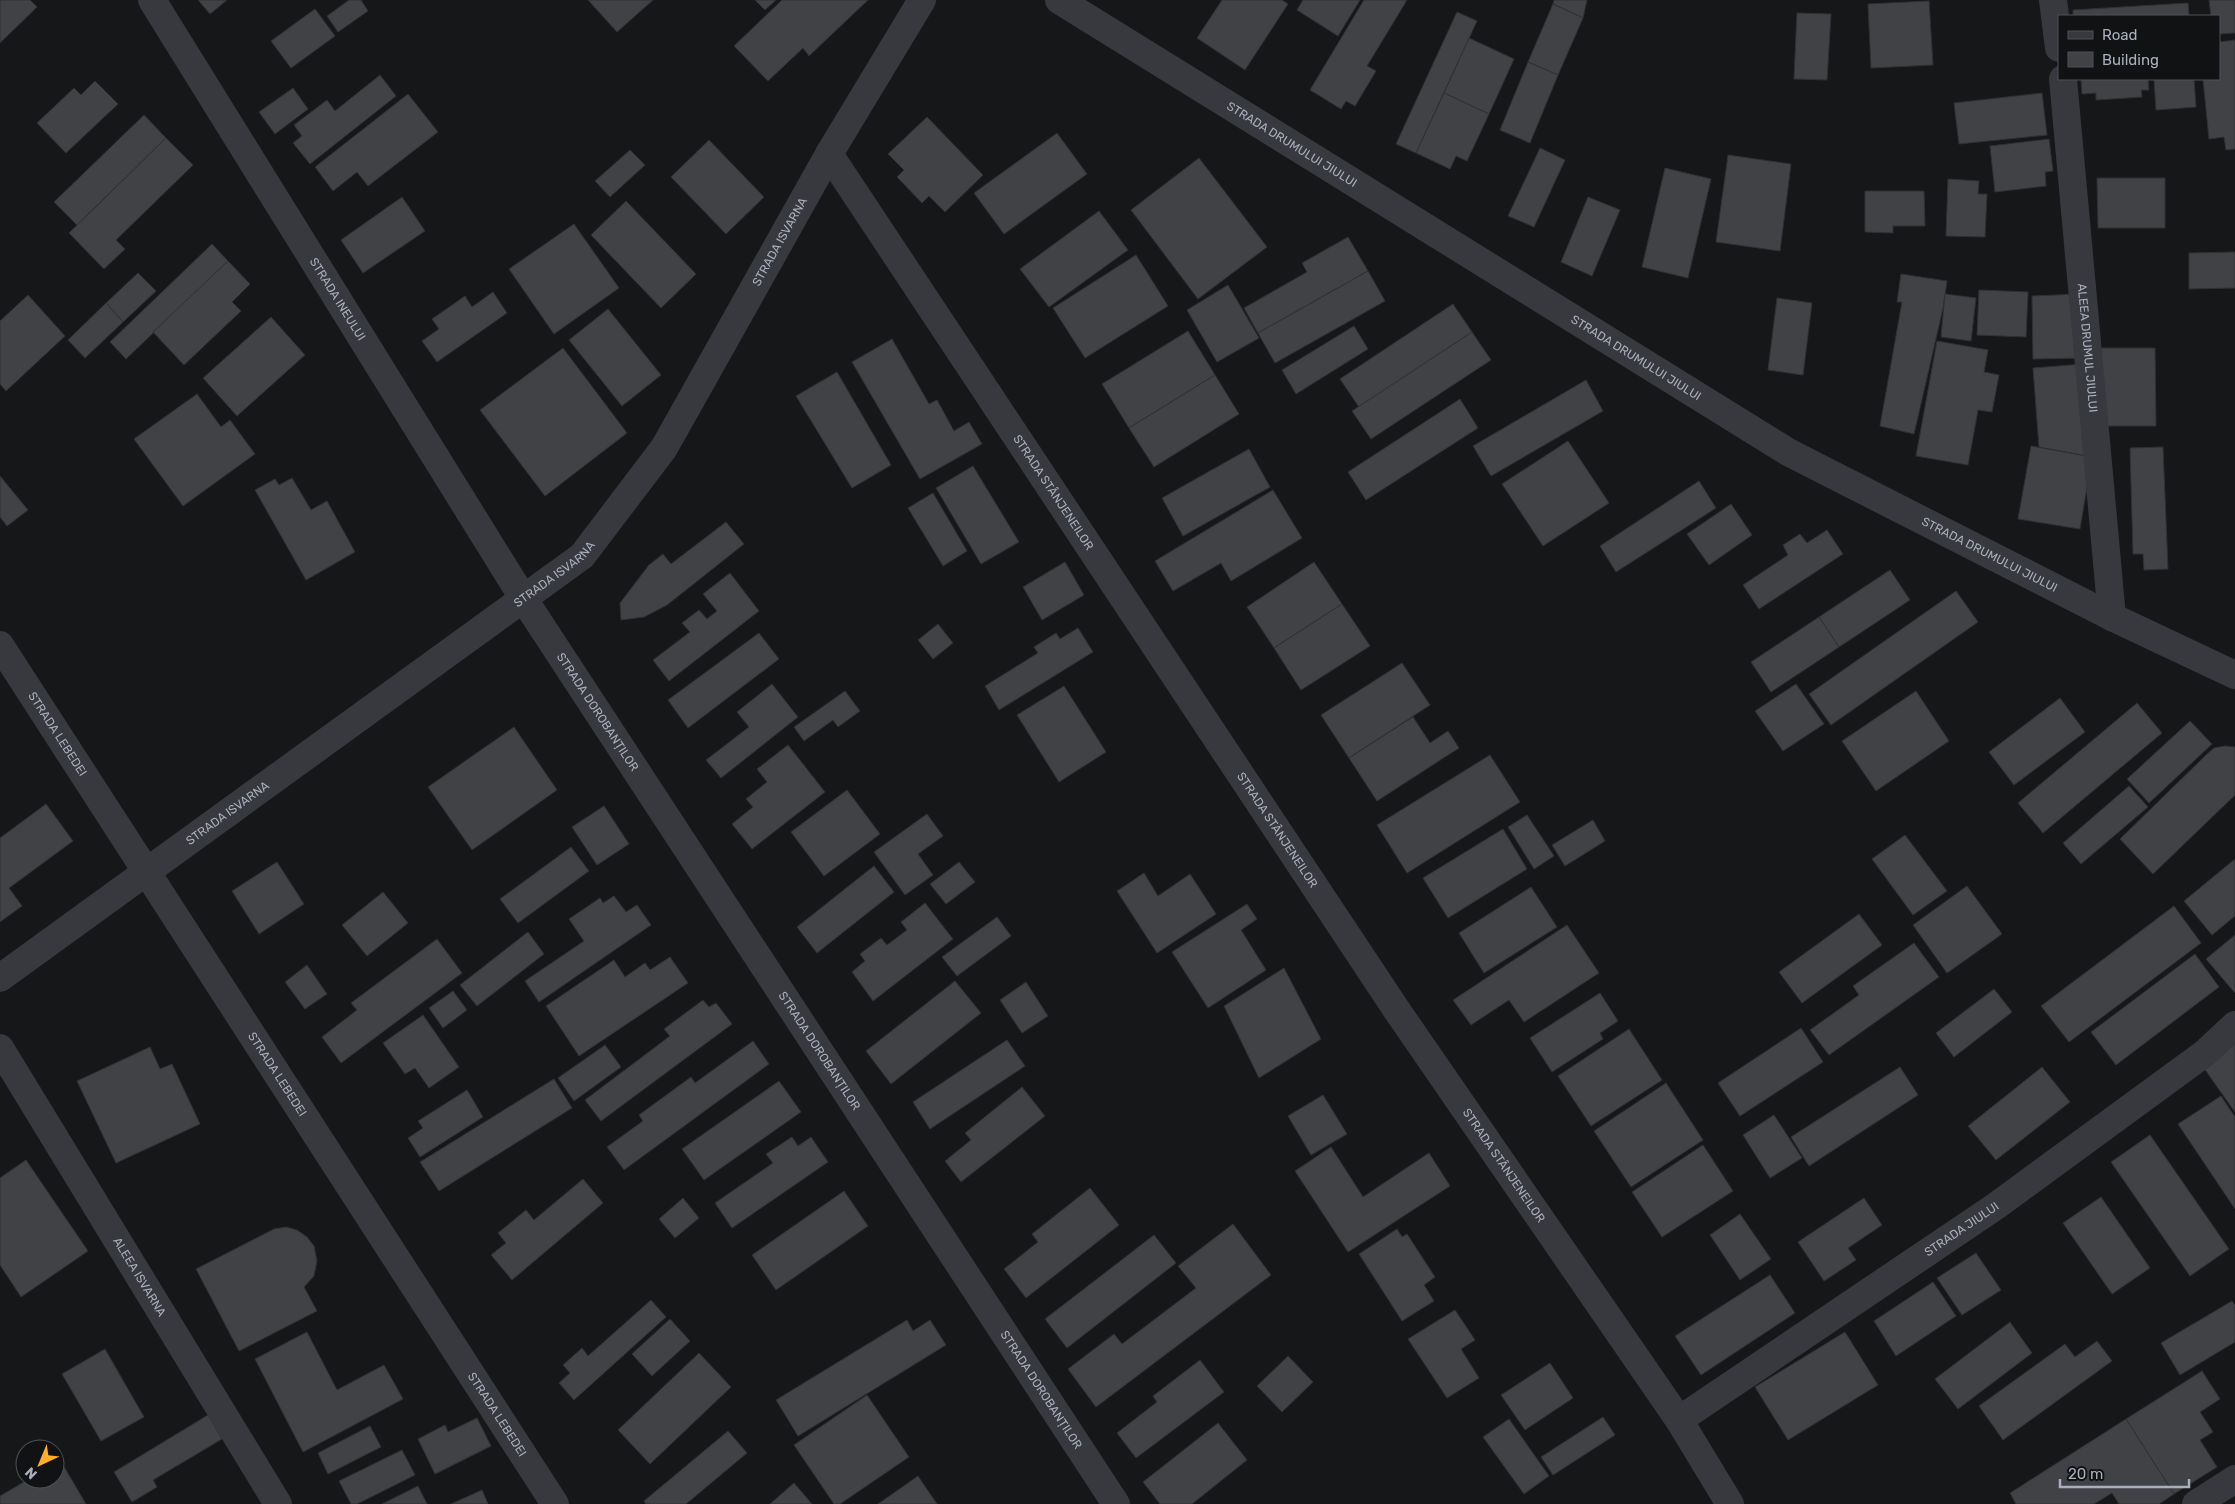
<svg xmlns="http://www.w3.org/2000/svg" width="2235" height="1504" viewBox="0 0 2235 1504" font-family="Rubik,sans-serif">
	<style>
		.building { fill: #404246; stroke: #303135 }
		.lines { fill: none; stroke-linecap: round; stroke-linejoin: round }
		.minor { stroke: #37393e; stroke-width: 28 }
		.labels { text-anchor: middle; stroke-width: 4.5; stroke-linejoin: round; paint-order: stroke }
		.street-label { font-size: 12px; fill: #a8aeba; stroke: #111214 }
	</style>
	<rect width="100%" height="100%" fill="#161719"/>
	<g class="building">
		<path d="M0 0H30L37 7 0 43Z"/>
		<path d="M198 0H227L210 14Z"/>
		<path d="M349 0H361L368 11 338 32 327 16Z"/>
		<path d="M588 0H653L617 32Z"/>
		<path d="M755 0H776L765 10Z"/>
		<path d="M782 0H868L809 56 803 48 768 81 734 46Z"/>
		<path d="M1222 0H1282L1288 4 1245 70 1197 38Z"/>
		<path d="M1303 0H1360L1338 36 1297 10Z"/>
		<path d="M1364 0H1407L1367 66 1376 71 1355 106 1346 101 1341 109 1310 90Z"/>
		<path d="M1554 0H1587L1583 18 1553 4Z"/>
		<path d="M2209 0H2235V33L2219 34V16H2211Z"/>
		<path d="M1929 1 1933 65 1871 68 1868 4Z"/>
		<path d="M2188 3 2189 16H2073V10Z"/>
		<path d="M1553 4 1583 18 1558 75 1528 62Z"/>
		<path d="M315 9 335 36 291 68 271 41Z"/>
		<path d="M1457 12 1477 21 1416 153 1396 144Z"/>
		<path d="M1797 13 1831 14 1827 80 1794 79Z"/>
		<path d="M1469 38 1514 59 1489 114 1444 93Z"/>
		<path d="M2235 40V149L2226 150 2224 137 2209 139 2203 79H2219V42Z"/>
		<path d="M1528 62 1558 75 1530 143 1500 130Z"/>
		<path d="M380 75 396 96 310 164 293 143 302 136 294 125 327 100 335 111Z"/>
		<path d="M2081 79H2148L2149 90H2141L2142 97 2096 100V93L2082 94Z"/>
		<path d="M2154 79H2194L2196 107 2156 110Z"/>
		<path d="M95 81 118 104 66 153 37 123 74 88 81 95Z"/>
		<path d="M293 88 308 109 275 134 259 112Z"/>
		<path d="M1444 93 1489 114 1467 161 1456 156 1450 169 1416 153Z"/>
		<path d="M2042 93 2047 135 1959 144 1954 103Z"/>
		<path d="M408 94 438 132 368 186 357 172 333 191 315 167Z"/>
		<path d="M144 115 166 138 77 225 54 202Z"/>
		<path d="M927 117 983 175 945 212 929 196 922 203 897 177 904 170 888 154Z"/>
		<path d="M1057 133 1087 174 1004 234 974 193Z"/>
		<path d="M166 138 193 165 116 240 125 249 104 269 69 233Z"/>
		<path d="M2049 139 2053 171 2045 172 2046 186 1995 192 1990 146Z"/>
		<path d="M709 140 764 197 726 234 671 177Z"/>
		<path d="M1540 148 1565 160 1534 227 1508 216Z"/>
		<path d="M630 150 645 165 610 197 595 181Z"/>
		<path d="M1728 155 1791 164 1780 251 1716 242Z"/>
		<path d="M1199 158 1267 247 1198 299 1131 210Z"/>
		<path d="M1665 168 1711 179 1688 278 1642 267Z"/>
		<path d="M2097 178H2165V228H2098Z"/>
		<path d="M1948 179 1979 181 1978 194H1987L1985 237 1946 236Z"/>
		<path d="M1865 191H1924L1925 226H1893V233L1865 232Z"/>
		<path d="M402 197 425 231 363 273 341 240Z"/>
		<path d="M1588 197 1620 210 1592 276 1561 262Z"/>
		<path d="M626 201 696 274 661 308 591 235Z"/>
		<path d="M1099 211 1128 250 1049 307 1020 269Z"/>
		<path d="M574 224 619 288 554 334 509 269Z"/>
		<path d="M1348 237 1368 271 1258 333 1244 308 1307 272 1302 263Z"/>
		<path d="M212 244 228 261 126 359 110 342Z"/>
		<path d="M2235 252V288L2189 289V253Z"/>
		<path d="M1136 255 1168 306 1085 358 1053 308Z"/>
		<path d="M228 261 250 284 232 302 241 311 184 365 153 332Z"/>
		<path d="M1368 271 1385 301 1275 363 1258 333Z"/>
		<path d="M138 273 156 291 123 322 106 303Z"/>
		<path d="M1901 274 1947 281 1943 308 1914 434 1880 426 1902 302H1897Z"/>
		<path d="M1228 285 1259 338 1217 362 1187 310Z"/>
		<path d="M1979 290 2028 292 2026 337 1977 335Z"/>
		<path d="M493 292 507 313 437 362 422 341 439 329 432 319 465 296 472 307Z"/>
		<path d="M1945 294 1976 298 1971 341 1941 337Z"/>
		<path d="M2080 294 2081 358 2033 359 2032 296Z"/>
		<path d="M28 295 65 336 6 391 0 384V321Z"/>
		<path d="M1777 298 1812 303 1803 375 1768 370Z"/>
		<path d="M106 303 123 322 85 358 68 340Z"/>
		<path d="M1453 304 1472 332 1359 407 1340 379Z"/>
		<path d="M608 309 661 375 622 406 569 340Z"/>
		<path d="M271 317 305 355 237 416 203 378Z"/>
		<path d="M1354 326 1368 349 1296 394 1282 370Z"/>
		<path d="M1188 331 1215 375 1129 428 1102 384Z"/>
		<path d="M1472 332 1491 360 1371 439 1352 411Z"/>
		<path d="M892 339 929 404 937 400 954 431 969 422 982 444 920 479 852 362Z"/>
		<path d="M1937 341 1988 350 1984 372 1999 375 1992 412 1978 410 1968 465 1916 456Z"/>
		<path d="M563 348 627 433 545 496 480 410Z"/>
		<path d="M2101 348H2155L2156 426H2101Z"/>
		<path d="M2084 364 2092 457 2039 447 2033 368Z"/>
		<path d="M837 372 891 465 852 488 796 396Z"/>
		<path d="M1215 375 1239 414 1154 467 1129 428Z"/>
		<path d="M1586 380 1603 411 1491 476 1473 446Z"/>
		<path d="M197 394 221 427 230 420 255 454 183 506 134 439Z"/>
		<path d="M1460 399 1478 428 1366 500 1348 472Z"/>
		<path d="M1568 441 1609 503 1543 546 1502 484Z"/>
		<path d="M2031 446 2092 457 2080 529 2018 519Z"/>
		<path d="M2163 447 2168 569 2144 570 2143 554H2133L2130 448Z"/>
		<path d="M1249 449 1270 487 1183 536 1162 498Z"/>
		<path d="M973 466 1019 542 981 564 936 488Z"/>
		<path d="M0 476 28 510 7 526 0 517Z"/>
		<path d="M292 478 311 510 327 501 355 552 306 580 255 490 275 479 279 485Z"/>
		<path d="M1699 481 1716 508 1616 572 1600 546Z"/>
		<path d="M1273 490 1302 538 1231 581 1221 563 1173 591 1155 561Z"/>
		<path d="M933 493 967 551 943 566 908 508Z"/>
		<path d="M1731 504 1752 535 1709 565 1687 534Z"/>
		<path d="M726 522 744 544 667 605 644 617 621 620 620 603 649 565 663 554 671 564Z"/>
		<path d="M1827 530 1843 554 1759 609 1743 585 1788 555 1783 545 1800 534 1807 543Z"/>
		<path d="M1065 562 1084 595 1042 620 1023 587Z"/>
		<path d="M1314 562 1342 604 1274 648 1247 607Z"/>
		<path d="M1890 570 1910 600 1839 647 1819 617Z"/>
		<path d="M730 573 759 611 669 681 653 660 690 632 682 623 699 610 707 619 717 611 703 594Z"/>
		<path d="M1956 591 1978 622 1831 725 1809 694Z"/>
		<path d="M1342 604 1370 646 1301 690 1274 648Z"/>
		<path d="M1819 617 1839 647 1771 692 1751 662Z"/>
		<path d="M938 624 953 643 933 659 918 640Z"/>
		<path d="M1078 628 1093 652 999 710 985 686 1038 653 1034 647 1056 633 1060 639Z"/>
		<path d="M759 633 779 659 688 728 668 700Z"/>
		<path d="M1402 663 1430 705 1349 758 1321 715Z"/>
		<path d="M772 684 798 717 721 778 706 760 749 727 737 712Z"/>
		<path d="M1796 684 1824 724 1783 751 1755 711Z"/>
		<path d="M1064 686 1106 752 1059 782 1017 715Z"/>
		<path d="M845 691 860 711 838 727 833 720 804 741 794 727Z"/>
		<path d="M1916 691 1949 741 1876 791 1842 741Z"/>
		<path d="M2060 698 2085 732 2014 785 1989 752Z"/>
		<path d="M2137 703 2162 733 2043 833 2018 803Z"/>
		<path d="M1413 717 1430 743 1448 731 1459 748 1377 801 1349 758Z"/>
		<path d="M2190 721 2212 744 2149 803 2127 779Z"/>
		<path d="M514 727 557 790 472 850 428 787Z"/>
		<path d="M788 745 825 792 752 849 732 824 753 807 746 799 767 782 757 769Z"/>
		<path d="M2225 746 2235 747V795L2153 874 2120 839 2206 755 2214 748Z"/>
		<path d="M1490 755 1520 802 1407 873 1377 825Z"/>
		<path d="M2129 786 2148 807 2081 864 2063 843Z"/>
		<path d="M847 790 880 834 824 876 791 832Z"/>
		<path d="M46 804 73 841 9 888 22 906 0 922V838Z"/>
		<path d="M604 806 629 844 597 865 572 827Z"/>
		<path d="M927 814 943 836 918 854 933 875 905 895 874 852Z"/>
		<path d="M1527 815 1554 856 1534 869 1508 827Z"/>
		<path d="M1593 820 1605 841 1565 866 1552 845Z"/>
		<path d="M1503 829 1527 869 1448 918 1423 878Z"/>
		<path d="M1905 835 1947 891 1913 915 1872 859Z"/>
		<path d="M571 847 589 871 518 923 500 899Z"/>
		<path d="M2235 859V916L2212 935 2184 901Z"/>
		<path d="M277 862 304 904 259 934 232 891Z"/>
		<path d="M959 862 975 882 946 904 930 884Z"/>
		<path d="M874 866 894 892 817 953 797 927Z"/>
		<path d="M1144 873 1158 896 1190 874 1216 914 1157 953 1117 891Z"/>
		<path d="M1967 886 2002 934 1947 973 1913 925Z"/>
		<path d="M1531 887 1557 927 1484 973 1459 933Z"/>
		<path d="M383 892 408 923 367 956 342 925Z"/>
		<path d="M614 896 626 912 637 905 651 925 539 1002 525 981 584 941 569 919 600 898 603 903Z"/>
		<path d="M925 903 953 939 873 1001 852 972 865 961 860 954 881 938 887 945 907 930 901 922Z"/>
		<path d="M1247 904 1257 919 1241 930 1266 970 1208 1008 1172 952Z"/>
		<path d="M2174 906 2201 943 2069 1042 2041 1006Z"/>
		<path d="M1859 914 1882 945 1802 1003 1779 972Z"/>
		<path d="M997 917 1011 936 957 976 942 957Z"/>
		<path d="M1567 925 1599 973 1524 1022 1509 1000 1471 1025 1453 1000Z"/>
		<path d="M528 932 544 954 477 1006 460 985Z"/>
		<path d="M2235 935V993L2206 959Z"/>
		<path d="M437 939 462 973 341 1063 322 1037 357 1010 351 1003Z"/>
		<path d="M1914 943 1939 977 1829 1055 1810 1030 1859 995 1853 986Z"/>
		<path d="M2195 954 2219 987 2116 1065 2091 1032Z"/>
		<path d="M670 957 688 983 579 1056 546 1006 614 960 625 977 645 963 650 970Z"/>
		<path d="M307 965 327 994 305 1009 285 982Z"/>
		<path d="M1284 968 1321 1039 1259 1078 1224 1006Z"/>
		<path d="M955 981 981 1013 891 1084 866 1051Z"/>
		<path d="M1026 982 1048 1016 1022 1033 1000 1000Z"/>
		<path d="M1994 989 2012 1012 1954 1057 1936 1033Z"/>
		<path d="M453 991 467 1010 443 1028 429 1008Z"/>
		<path d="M1600 993 1618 1021 1600 1033 1603 1039 1552 1072 1530 1038Z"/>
		<path d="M703 1000 709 1007 716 1003 732 1024 601 1121 585 1100 670 1036 664 1029Z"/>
		<path d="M423 1015 459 1067 429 1088 415 1068 405 1074 383 1043Z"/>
		<path d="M1801 1028 1823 1062 1740 1116 1718 1083Z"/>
		<path d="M1629 1029 1662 1080 1591 1126 1558 1076Z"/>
		<path d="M1007 1040 1025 1066 930 1129 913 1102Z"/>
		<path d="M753 1041 769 1064 624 1170 607 1147 643 1121 639 1115 691 1077 695 1083Z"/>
		<path d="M2235 1042V1112L2201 1064Z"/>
		<path d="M605 1045 621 1067 574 1101 558 1078Z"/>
		<path d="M150 1047 160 1069 172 1064 200 1124 116 1163 77 1081Z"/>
		<path d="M1900 1067 1918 1095 1809 1166 1791 1137Z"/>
		<path d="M2042 1067 2070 1102 1996 1160 1968 1126Z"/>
		<path d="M554 1079 572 1108 439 1191 420 1162Z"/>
		<path d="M779 1081 801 1112 704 1180 682 1149Z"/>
		<path d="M1666 1083 1703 1140 1631 1187 1594 1131Z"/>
		<path d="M1022 1087 1045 1116 961 1182 945 1161 971 1140 965 1133Z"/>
		<path d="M467 1090 483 1117 420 1157 408 1138 423 1128 418 1121Z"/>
		<path d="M1323 1095 1347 1134 1311 1155 1288 1116Z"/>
		<path d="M2221 1096 2235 1117V1209L2178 1124Z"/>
		<path d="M1774 1115 1802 1158 1770 1178 1743 1135Z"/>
		<path d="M2150 1135 2229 1249 2190 1276 2111 1162Z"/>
		<path d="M792 1137 798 1146 811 1137 828 1162 732 1228 715 1203 773 1163 766 1154Z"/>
		<path d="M1703 1145 1733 1191 1662 1237 1632 1192Z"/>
		<path d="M1331 1147 1363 1197 1429 1153 1450 1186 1348 1252 1295 1171Z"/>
		<path d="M26 1160 88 1251 21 1297 0 1265V1178Z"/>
		<path d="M583 1179 603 1203 512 1280 491 1255 506 1243 498 1233 526 1210 534 1220Z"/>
		<path d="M1090 1188 1119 1225 1026 1298 1004 1269 1038 1242 1032 1234Z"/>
		<path d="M844 1191 868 1226 776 1290 752 1255Z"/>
		<path d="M2101 1197 2150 1268 2112 1294 2063 1223Z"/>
		<path d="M683 1198 699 1218 675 1238 659 1219Z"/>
		<path d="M1864 1198 1882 1225 1848 1248 1856 1260 1824 1281 1798 1242Z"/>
		<path d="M1740 1214 1771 1259 1740 1280 1710 1235Z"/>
		<path d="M1233 1224 1271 1275 1096 1407 1068 1369 1114 1334 1122 1344 1196 1288 1178 1266Z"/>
		<path d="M286 1227 297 1230 307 1237 314 1246 317 1261 314 1276 304 1287 317 1311 239 1351 196 1269 274 1229Z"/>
		<path d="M1397 1229 1402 1237 1407 1234 1435 1277 1424 1285 1434 1301 1402 1321 1359 1254Z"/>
		<path d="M1154 1235 1176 1263 1067 1348 1045 1319Z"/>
		<path d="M1976 1253 2001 1290 1962 1315 1937 1278Z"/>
		<path d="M1770 1275 1795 1313 1701 1375 1675 1336Z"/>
		<path d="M1933 1282 1956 1316 1896 1356 1874 1321Z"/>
		<path d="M651 1300 666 1317 574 1400 559 1383 570 1373 563 1365 582 1348 588 1356Z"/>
		<path d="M2232 1301 2235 1305V1342L2180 1375 2161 1343Z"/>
		<path d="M1455 1310 1475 1340 1461 1349 1479 1378 1447 1398 1408 1339Z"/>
		<path d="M670 1319 690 1341 652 1376 632 1354Z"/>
		<path d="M907 1320 913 1331 930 1320 946 1345 798 1436 776 1400Z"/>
		<path d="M2010 1322 2032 1353 1958 1409 1935 1379Z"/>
		<path d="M307 1332 337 1390 384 1365 403 1399 303 1452 255 1359Z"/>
		<path d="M1845 1332 1878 1385 1788 1440 1755 1387Z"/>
		<path d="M2097 1341 2112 1361 2003 1440 1979 1406 2065 1344 2075 1357Z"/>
		<path d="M105 1349 144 1417 101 1441 62 1374Z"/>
		<path d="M699 1353 731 1387 650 1464 618 1430Z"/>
		<path d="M1288 1356 1313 1382 1282 1412 1257 1386Z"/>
		<path d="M1200 1360 1224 1392 1136 1458 1117 1433 1157 1402 1153 1396Z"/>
		<path d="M1550 1363 1573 1398 1525 1430 1501 1395Z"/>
		<path d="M2202 1371 2220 1399 2200 1412 2213 1432 2200 1440 2217 1467 2174 1494 2126 1419Z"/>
		<path d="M867 1395 909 1457 840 1504H834L794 1445Z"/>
		<path d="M208 1415 222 1439 153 1480 157 1487 132 1502 114 1472Z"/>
		<path d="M1603 1417 1615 1435 1553 1475 1541 1457Z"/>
		<path d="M477 1418 491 1446 435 1474 418 1439 445 1425 448 1432Z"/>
		<path d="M1509 1419 1549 1476 1524 1494 1483 1437Z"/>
		<path d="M2126 1419 2174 1494 2159 1504H2119L2112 1493 2094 1504H2016L2010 1493Z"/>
		<path d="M1218 1423 1247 1460 1192 1504H1160L1143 1482Z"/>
		<path d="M370 1426 381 1447 328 1474 318 1453Z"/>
		<path d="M728 1431 747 1453 686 1504H646L644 1501Z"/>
		<path d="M402 1450 415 1475 357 1504H351L339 1481Z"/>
		<path d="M60 1460 86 1504H0V1496L29 1479H55V1463Z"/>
		<path d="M918 1476 937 1504H878Z"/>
		<path d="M794 1483 812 1504H770Z"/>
		<path d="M418 1486 427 1504H382Z"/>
		<path d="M482 1490 488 1504H451Z"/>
	</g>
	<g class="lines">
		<g class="minor">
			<path id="s1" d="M152 0 523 598 1116 1504"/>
			<path id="s2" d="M1059 0 1788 452 2112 617 2235 675"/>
			<path d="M2053 0 2059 48"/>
			<path id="s3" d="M2063 79 2112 617"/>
			<path id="s4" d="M829 154 1396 1009 1679 1420 1730 1504"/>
			<path id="s5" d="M0 645 555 1504"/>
			<path id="s6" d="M0 978 582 556 664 448 829 154 922 0"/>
			<path id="s7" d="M0 1048 278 1504"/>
			<path id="s8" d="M1679 1420 1996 1206 2205 1053 2235 1025"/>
			<path d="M2196 1504 2235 1479"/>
		</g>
	</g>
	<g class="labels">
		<g class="street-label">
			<text dy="4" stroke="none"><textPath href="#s2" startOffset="274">STRADA DRUMULUI JIULUI</textPath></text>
			<text dy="4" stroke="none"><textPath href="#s6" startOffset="1091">STRADA ISVARNA</textPath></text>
			<text dy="4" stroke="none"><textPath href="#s1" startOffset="352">STRADA INEULUI</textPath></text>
			<text dy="4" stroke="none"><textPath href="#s3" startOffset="270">ALEEA DRUMUL JIULUI</textPath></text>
			<text dy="4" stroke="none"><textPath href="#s2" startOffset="679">STRADA DRUMULUI JIULUI</textPath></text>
			<text dy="4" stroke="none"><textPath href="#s4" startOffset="406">STRADA STÂNJENEILOR</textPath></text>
			<text dy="4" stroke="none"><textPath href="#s2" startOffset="1084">STRADA DRUMULUI JIULUI</textPath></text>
			<text dy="4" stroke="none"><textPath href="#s6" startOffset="686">STRADA ISVARNA</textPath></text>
			<text dy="4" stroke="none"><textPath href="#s1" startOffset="840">STRADA DOROBANȚILOR</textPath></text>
			<text dy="4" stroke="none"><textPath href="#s5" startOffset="106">STRADA LEBEDEI</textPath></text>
			<text dy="4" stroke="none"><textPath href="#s6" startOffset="281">STRADA ISVARNA</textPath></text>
			<text dy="4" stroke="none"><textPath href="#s4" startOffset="811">STRADA STÂNJENEILOR</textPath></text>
			<text dy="4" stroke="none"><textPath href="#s1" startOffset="1245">STRADA DOROBANȚILOR</textPath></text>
			<text dy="4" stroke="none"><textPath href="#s5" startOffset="511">STRADA LEBEDEI</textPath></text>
			<text dy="4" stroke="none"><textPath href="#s4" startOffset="1216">STRADA STÂNJENEILOR</textPath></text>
			<text dy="4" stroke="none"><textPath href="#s8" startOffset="341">STRADA JIULUI</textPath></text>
			<text dy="4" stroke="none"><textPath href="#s7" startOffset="268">ALEEA ISVARNA</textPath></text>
			<text dy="4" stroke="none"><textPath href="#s1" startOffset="1650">STRADA DOROBANȚILOR</textPath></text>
			<text dy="4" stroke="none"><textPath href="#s5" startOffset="916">STRADA LEBEDEI</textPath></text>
		</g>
	</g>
	<rect x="2058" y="15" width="162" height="65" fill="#111214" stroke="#4d5056"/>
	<rect x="2068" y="31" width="25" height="8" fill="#37393e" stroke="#4d5056"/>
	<text x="2102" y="40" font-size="15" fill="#a8aeba">Road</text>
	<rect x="2068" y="52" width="25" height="15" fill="#404246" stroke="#4d5056"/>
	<text x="2102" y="65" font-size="15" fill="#a8aeba">Building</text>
	<g transform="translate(40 1464) rotate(224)"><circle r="24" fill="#111214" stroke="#4d5056"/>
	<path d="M0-4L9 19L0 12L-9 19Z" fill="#fead29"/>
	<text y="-8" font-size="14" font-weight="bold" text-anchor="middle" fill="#a8aeba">N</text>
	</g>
	<path d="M2060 1479v8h129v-8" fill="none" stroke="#a8aeba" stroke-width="2.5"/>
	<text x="2068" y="1479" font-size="15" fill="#a8aeba" stroke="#111214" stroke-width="4" paint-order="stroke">20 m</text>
</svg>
